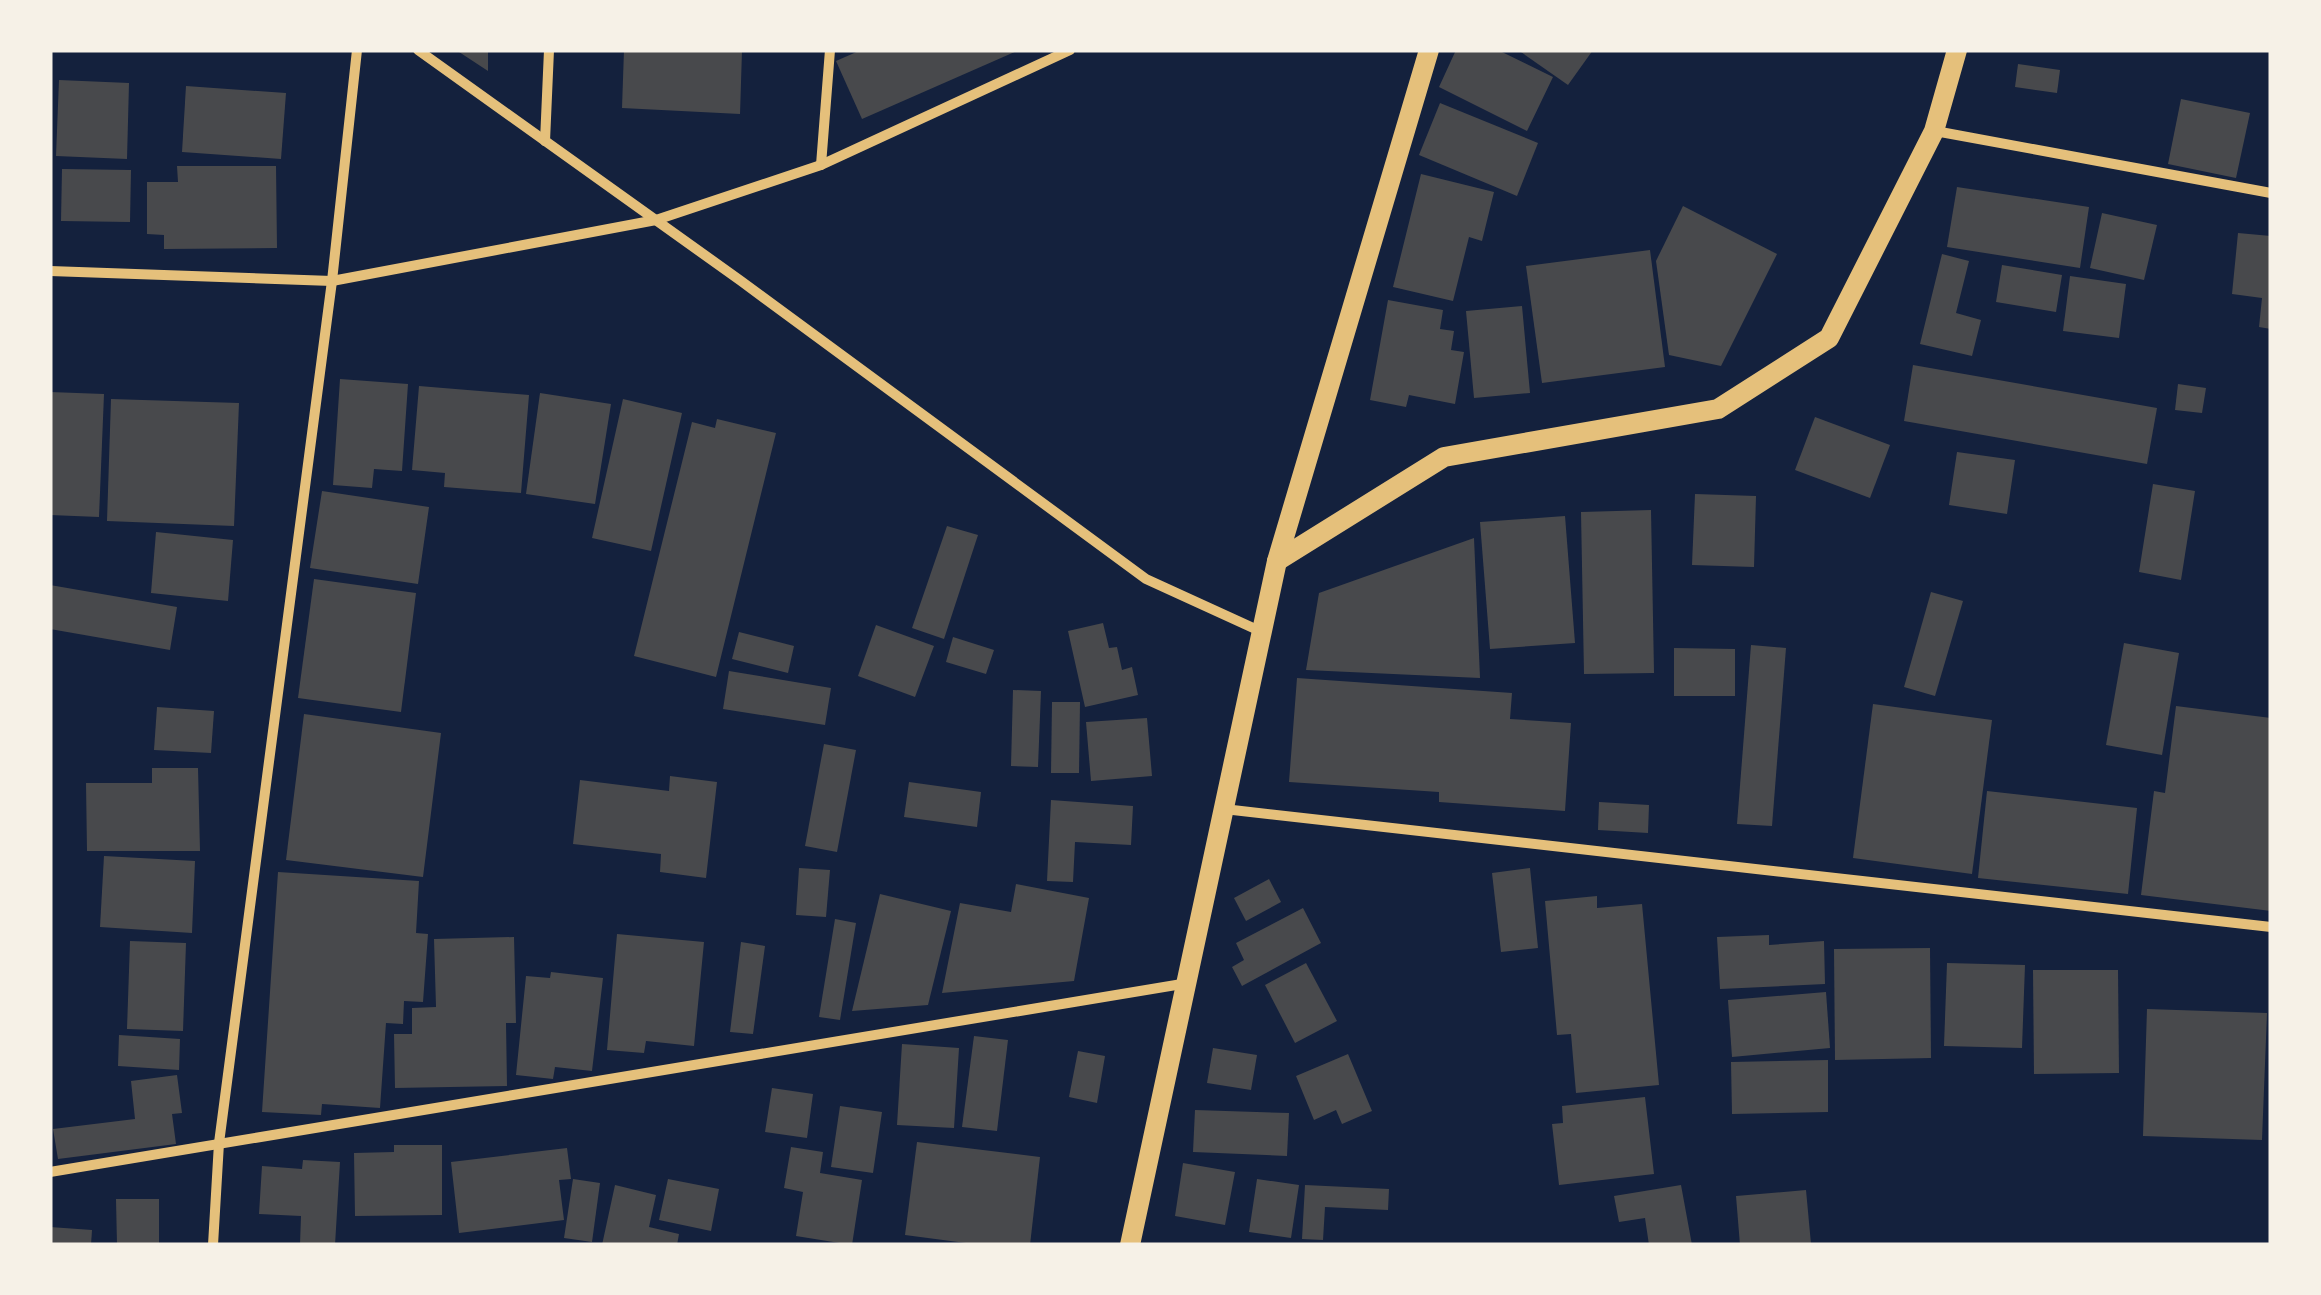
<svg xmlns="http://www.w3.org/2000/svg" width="2321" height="1295" viewBox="0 0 2321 1295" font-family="Overpass,sans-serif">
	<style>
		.building { fill: #48494c }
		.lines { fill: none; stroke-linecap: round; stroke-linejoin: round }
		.minor { stroke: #e5c07b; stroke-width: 10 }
		.secondary { stroke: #e5c07b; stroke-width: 20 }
	</style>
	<rect width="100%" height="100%" fill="#14213d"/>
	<g class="building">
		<path d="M456 50H488V71Z"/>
		<path d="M624 50H742L740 114 622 108Z"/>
		<path d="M861 50H1019L862 119 836 61Z"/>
		<path d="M1456 50H1503L1502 52 1553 77 1527 131 1439 87Z"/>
		<path d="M1518 50H1593L1568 85Z"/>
		<path d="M2018 64 2060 70 2057 93 2015 87Z"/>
		<path d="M59 80 129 83 127 159 56 156Z"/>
		<path d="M186 86 286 93 281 159 182 152Z"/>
		<path d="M2181 99 2250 113 2236 178 2168 164Z"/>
		<path d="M1440 103 1538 143 1517 196 1419 155Z"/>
		<path d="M177 166H276L277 248 164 249V235L147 234V182H178Z"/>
		<path d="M62 169 131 170 130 222 61 221Z"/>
		<path d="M1421 174 1494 192 1482 241 1469 237 1453 301 1393 287Z"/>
		<path d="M1957 187 2089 207 2080 268 1947 247Z"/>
		<path d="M1683 206 1777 254 1721 366 1669 355 1656 261Z"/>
		<path d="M2102 213 2157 225 2144 280 2090 268Z"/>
		<path d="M2238 233 2271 236V329L2259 327 2262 298 2232 294Z"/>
		<path d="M1650 250 1665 367 1542 383 1526 266Z"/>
		<path d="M1942 254 1969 261 1956 313 1981 320 1972 356 1920 344Z"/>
		<path d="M2002 265 2062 275 2056 312 1996 302Z"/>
		<path d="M2070 276 2126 284 2119 338 2063 331Z"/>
		<path d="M1388 300 1443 310 1440 329 1454 331 1451 350 1464 352 1455 404 1409 395 1406 407 1370 400Z"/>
		<path d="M1522 306 1530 393 1474 398 1466 311Z"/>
		<path d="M1913 365 2157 408 2147 464 1904 421Z"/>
		<path d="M340 379 408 384 402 471 374 469 372 488 333 485Z"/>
		<path d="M2178 384 2206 388 2202 413 2175 410Z"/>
		<path d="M419 386 529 395 521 493 444 487 445 473 412 470Z"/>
		<path d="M50 392 104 394 99 517 50 515Z"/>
		<path d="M540 393 611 404 595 504 526 494Z"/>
		<path d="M111 399 239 403 234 526 107 521Z"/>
		<path d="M623 399 682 413 651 551 592 538Z"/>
		<path d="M1815 417 1890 445 1870 498 1795 470Z"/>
		<path d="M717 419 776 433 716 677 634 656 692 422 715 428Z"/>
		<path d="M1957 452 2015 460 2007 514 1949 505Z"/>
		<path d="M2153 484 2195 491 2181 580 2139 572Z"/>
		<path d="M322 491 429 507 418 584 310 568Z"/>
		<path d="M1695 494 1756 496 1754 567 1692 565Z"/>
		<path d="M1651 510 1654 673 1584 674 1581 512Z"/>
		<path d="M1565 516 1575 643 1490 649 1480 522Z"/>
		<path d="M947 526 978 535 944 639 912 628Z"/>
		<path d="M156 532 233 540 228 601 151 593Z"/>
		<path d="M1474 538 1480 678 1306 670 1319 593Z"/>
		<path d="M314 579 416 593 401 712 298 698Z"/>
		<path d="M50 585 177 607 170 650 50 629Z"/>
		<path d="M1931 592 1963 601 1935 696 1904 687Z"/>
		<path d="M1103 623 1109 648 1117 647 1122 670 1132 667 1138 695 1085 707 1068 631Z"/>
		<path d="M876 625 934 646 915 697 858 676Z"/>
		<path d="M739 632 794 646 788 673 732 659Z"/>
		<path d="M953 637 994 650 986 674 946 662Z"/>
		<path d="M2124 643 2179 653 2162 755 2106 745Z"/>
		<path d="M1751 645 1786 648 1772 826 1737 824Z"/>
		<path d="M1674 648 1735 649V696H1674Z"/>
		<path d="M729 671 831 688 825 725 723 709Z"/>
		<path d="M1297 678 1512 693 1510 719 1571 723 1565 811 1439 802V792L1289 782Z"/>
		<path d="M1013 690 1041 691 1038 767 1011 766Z"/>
		<path d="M1052 702H1080L1079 773H1051Z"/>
		<path d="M1873 704 1992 720 1972 874 1853 858Z"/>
		<path d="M2176 706 2271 718V911L2141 895 2154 791 2165 793Z"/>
		<path d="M157 707 214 711 211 753 154 750Z"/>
		<path d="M304 714 441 733 423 877 286 860Z"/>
		<path d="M1147 718 1152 776 1091 781 1086 722Z"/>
		<path d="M824 744 856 750 837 852 805 846Z"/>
		<path d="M152 768H198L200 851H87L86 783H152Z"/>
		<path d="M670 776 717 782 706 878 660 872 661 854 573 844 580 780 669 791Z"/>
		<path d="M909 782 981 792 977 827 904 817Z"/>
		<path d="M1987 791 2137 808 2128 894 1978 878Z"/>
		<path d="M1051 800 1133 806 1131 845 1075 842 1073 882 1047 881Z"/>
		<path d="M1599 802 1649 805 1648 833 1598 830Z"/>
		<path d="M104 856 195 861 192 933 100 927Z"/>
		<path d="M799 868 830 870 826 917 796 915Z"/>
		<path d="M1530 868 1538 948 1501 952 1492 873Z"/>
		<path d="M278 872 419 881 416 933 428 934 423 1002 404 1001 403 1024 386 1023 380 1108 322 1104 321 1115 262 1112Z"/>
		<path d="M1269 879 1281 902 1246 921 1234 898Z"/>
		<path d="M1016 884 1089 898 1074 981 942 993 960 903 1011 912Z"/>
		<path d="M880 894 951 911 928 1005 852 1011Z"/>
		<path d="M1597 896V908L1642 904 1659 1085 1576 1093 1571 1034 1557 1035 1545 901Z"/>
		<path d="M1303 908 1321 943 1242 986 1232 967 1244 960 1236 943Z"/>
		<path d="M835 919 856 923 840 1020 819 1017Z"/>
		<path d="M617 934 704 942 694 1046 646 1041 644 1053 607 1050Z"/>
		<path d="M1769 935V945L1824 941 1825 984 1720 989 1717 937Z"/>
		<path d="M514 937 516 1023H506L507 1086 395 1088 394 1034H412V1008L436 1007 434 939Z"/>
		<path d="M130 941 186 943 183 1031 127 1029Z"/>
		<path d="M741 942 765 946 753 1034 730 1032Z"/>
		<path d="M1930 948 1931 1058 1835 1060 1834 949Z"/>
		<path d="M1306 963 1337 1021 1295 1043 1265 985Z"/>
		<path d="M1947 963 2025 965 2022 1048 1944 1046Z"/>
		<path d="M2033 970H2118L2119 1073 2034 1074Z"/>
		<path d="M551 972 603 978 592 1071 555 1067 553 1079 516 1075 526 976 550 978Z"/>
		<path d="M1826 992 1830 1048 1732 1057 1728 1000Z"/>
		<path d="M2147 1009 2267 1013 2262 1140 2143 1136Z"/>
		<path d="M119 1035 180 1039 179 1070 118 1066Z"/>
		<path d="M974 1036 1008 1040 997 1131 962 1127Z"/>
		<path d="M902 1044 959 1048 954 1128 897 1125Z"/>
		<path d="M1213 1048 1257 1055 1251 1090 1207 1083Z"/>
		<path d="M1078 1051 1105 1056 1097 1103 1069 1097Z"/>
		<path d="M1348 1054 1372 1111 1342 1124 1336 1110 1314 1120 1296 1076Z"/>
		<path d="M1828 1060V1112L1732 1114 1731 1062Z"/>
		<path d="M177 1075 182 1113 172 1114 176 1144 58 1159 53 1129 135 1119 131 1081Z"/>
		<path d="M772 1088 813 1094 807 1138 765 1132Z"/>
		<path d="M1645 1097 1654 1174 1559 1185 1552 1124 1563 1123 1562 1106Z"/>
		<path d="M840 1106 882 1112 873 1173 831 1167Z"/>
		<path d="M1195 1110 1289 1113 1287 1156 1193 1152Z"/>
		<path d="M917 1142 1040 1157 1030 1245H981L905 1235Z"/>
		<path d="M394 1145H442V1215L355 1216 354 1153 394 1152Z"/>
		<path d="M791 1147 823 1152 820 1173 862 1180 852 1245 796 1236 803 1192 784 1188Z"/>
		<path d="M567 1148 571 1179 559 1180 564 1220 459 1233 451 1162Z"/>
		<path d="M303 1160 340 1162 335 1245 300 1244 301 1216 259 1214 262 1166 302 1169Z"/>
		<path d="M1183 1163 1235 1172 1225 1225 1175 1216Z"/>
		<path d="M573 1179 600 1183 592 1242 564 1238Z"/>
		<path d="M668 1179 719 1189 711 1231 659 1220Z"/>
		<path d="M1257 1179 1299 1185 1291 1238 1249 1232Z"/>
		<path d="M615 1185 656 1195 649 1227 679 1234 677 1245H602Z"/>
		<path d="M1305 1185 1389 1189 1388 1210 1325 1207 1323 1240 1302 1239Z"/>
		<path d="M1681 1185 1692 1245H1649L1645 1218 1619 1222 1614 1196Z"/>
		<path d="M1806 1190 1811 1244 1740 1245 1736 1196Z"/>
		<path d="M116 1199H159V1245H117Z"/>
		<path d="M50 1227 92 1230 91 1245H50Z"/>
	</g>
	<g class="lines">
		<g class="minor">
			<path d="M418 50 741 281 1146 579 1262 632"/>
			<path d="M1935 131 2271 193"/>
			<path d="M545 141 549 50"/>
			<path d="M821 165 830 50"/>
			<path d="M50 271 332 281 656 220 821 165 1070 50"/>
			<path d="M1224 809 2271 927"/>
			<path d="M50 1172 1188 983"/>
			<path d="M213 1245 219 1143 332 281 357 50"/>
		</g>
		<g class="secondary">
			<path d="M1277 561 1444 457 1718 409 1829 338 1934 131 1957 50"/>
			<path d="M1130 1245 1277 561 1429 50"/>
		</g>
	</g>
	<rect width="2321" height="1295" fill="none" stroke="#f6f1e7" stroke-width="105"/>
</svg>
